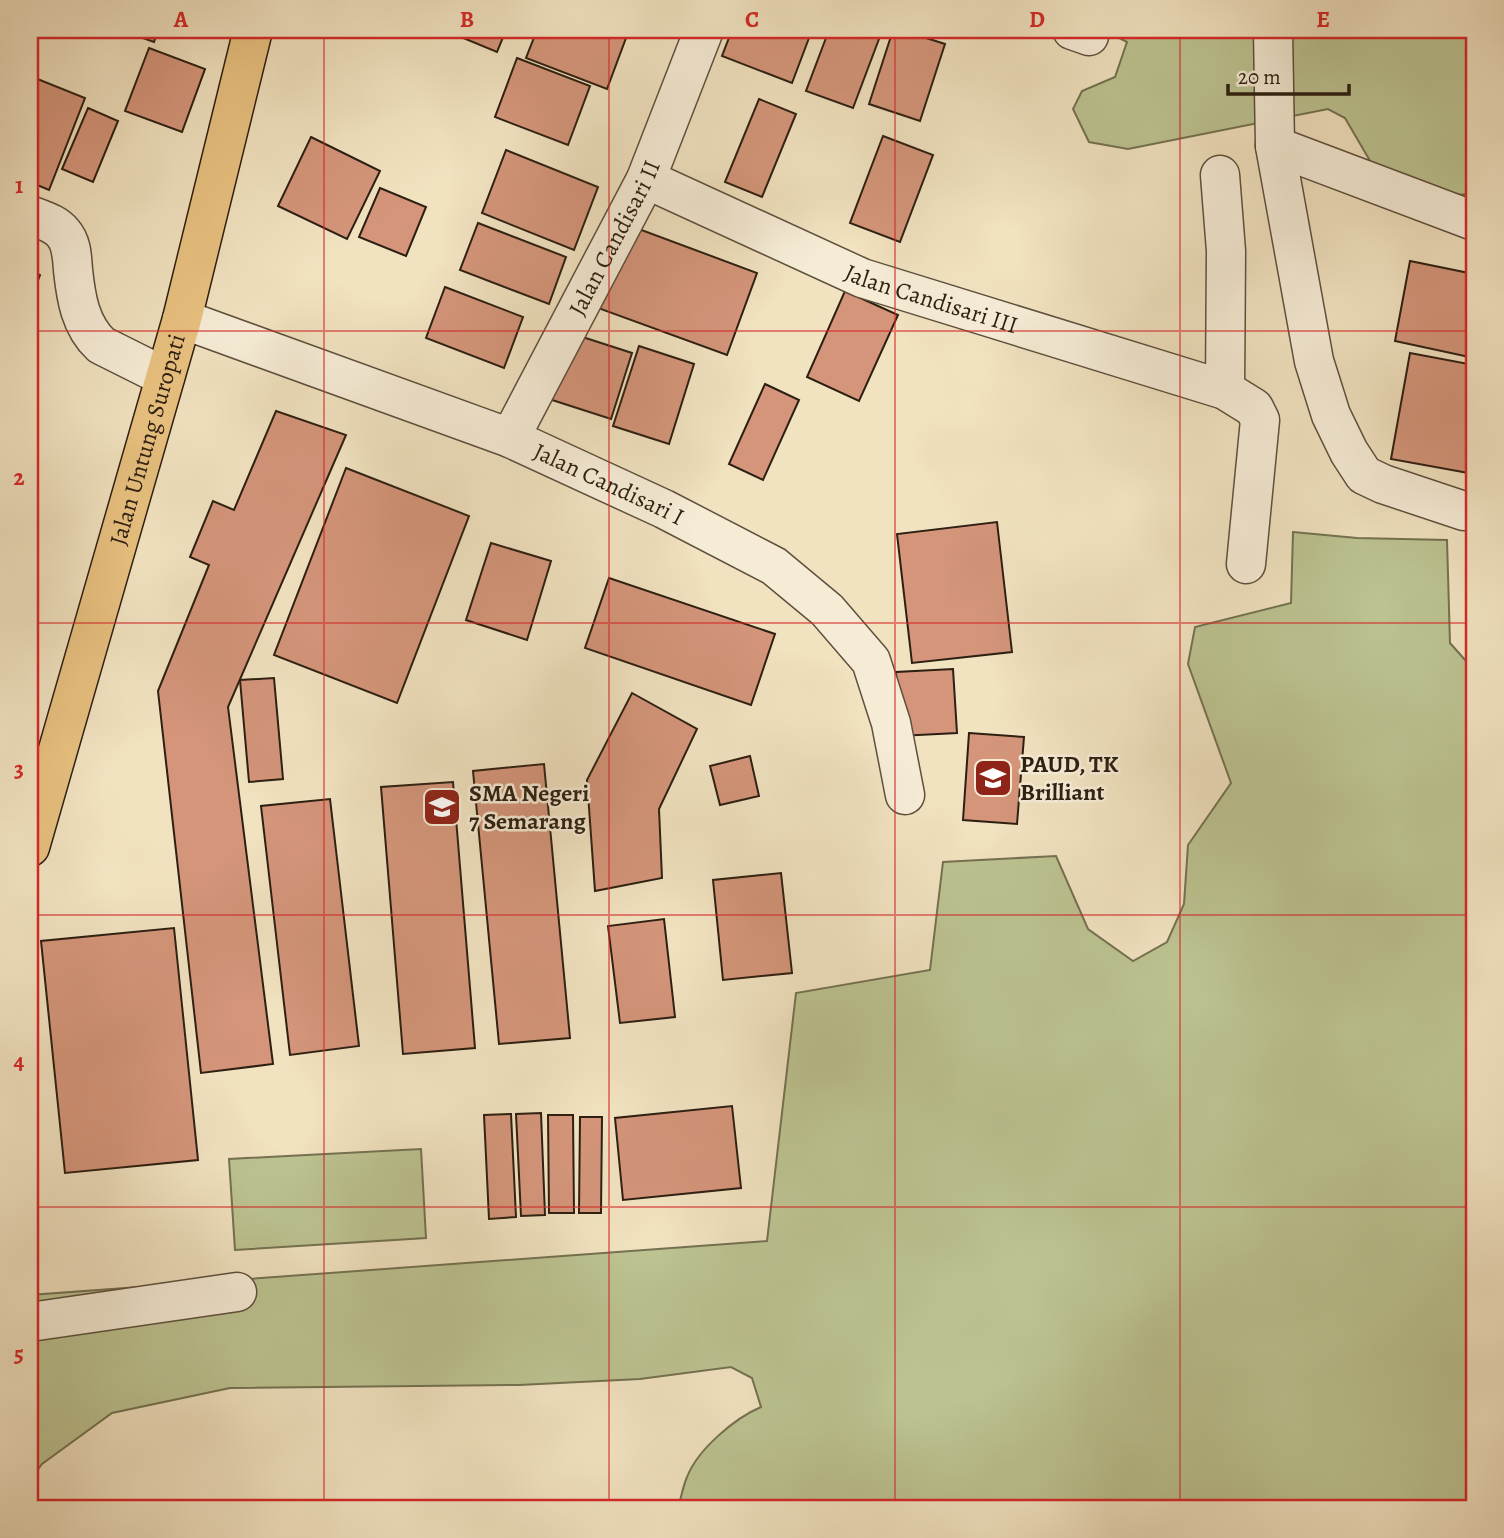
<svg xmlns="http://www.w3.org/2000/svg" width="1504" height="1538" viewBox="0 0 1504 1538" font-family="Alegreya,serif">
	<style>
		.green { fill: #bcc391; stroke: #747151; stroke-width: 2 }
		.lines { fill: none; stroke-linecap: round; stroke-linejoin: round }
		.stream { stroke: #6f7e72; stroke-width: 12 }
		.building { fill: #d4957a; stroke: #2d1f11; stroke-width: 2 }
		.minor-casing { stroke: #5e503d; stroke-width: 41 }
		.major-casing { stroke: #2d1f11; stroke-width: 41 }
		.minor { stroke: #f6ecd6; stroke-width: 38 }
		.major { stroke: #e8c180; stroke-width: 38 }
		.grid { fill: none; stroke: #d62828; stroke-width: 2; stroke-opacity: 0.55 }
		.labels { text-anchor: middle; stroke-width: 5; stroke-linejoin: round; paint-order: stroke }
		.street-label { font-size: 24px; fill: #2d1f11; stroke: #f6ecd6 }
		.poi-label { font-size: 24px; font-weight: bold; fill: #2d1f11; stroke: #f6ecd6; text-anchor: start }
		.neatline { fill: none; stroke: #d62828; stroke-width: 2.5 }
		.grid-label { font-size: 23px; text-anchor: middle; font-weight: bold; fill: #d62828 }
	</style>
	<rect width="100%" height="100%" fill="#f1e2c0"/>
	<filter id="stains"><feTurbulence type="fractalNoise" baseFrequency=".00286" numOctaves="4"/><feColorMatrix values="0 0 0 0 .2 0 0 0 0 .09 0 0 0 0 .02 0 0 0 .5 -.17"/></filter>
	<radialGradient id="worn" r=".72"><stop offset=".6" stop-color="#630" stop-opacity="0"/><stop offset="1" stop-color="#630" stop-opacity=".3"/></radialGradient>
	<g class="green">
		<path d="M1104 30H1474V194L1450 195 1373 166 1345 118 1328 109 1128 149 1089 142 1073 109 1082 91 1115 77 1127 42Z"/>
		<path d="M1293 532 1357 538 1447 540 1450 643 1474 670V1508H678C681 1498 683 1486 687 1477 698 1449 735 1418 761 1407L752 1378 731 1367 640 1379 519 1385 230 1388 112 1413 42 1464 30 1480V1295L767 1241 796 993 930 970 943 862 1056 856 1088 929 1133 961 1167 942 1184 904 1188 845 1231 783 1188 664 1195 627 1291 603Z"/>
		<path d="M421 1149 426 1238 235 1250 229 1159Z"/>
	</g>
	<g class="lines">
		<path class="stream" d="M1469 1508 1474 1502"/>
	</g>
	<g class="building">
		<path d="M120 30H158L154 42Z"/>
		<path d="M444 30H506L497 52Z"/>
		<path d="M537 30H606L626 38 607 89 526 58Z"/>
		<path d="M732 30H812L792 83 722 56Z"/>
		<path d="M829 30 882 31 853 108 806 91Z"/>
		<path d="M893 30H901L945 44 920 121 869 104Z"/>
		<path d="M149 48 205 69 182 132 125 111Z"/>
		<path d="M517 58 590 86 568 145 495 117Z"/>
		<path d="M30 76 85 98 49 190 30 182Z"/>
		<path d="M759 99 796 114 762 197 725 182Z"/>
		<path d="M88 108 118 121 93 182 62 169Z"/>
		<path d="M883 136 933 155 900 242 850 223Z"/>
		<path d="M311 137 380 171 347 239 278 206Z"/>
		<path d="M506 150 598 187 574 250 482 213Z"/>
		<path d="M380 188 426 207 406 256 359 237Z"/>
		<path d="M478 223 566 257 549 304 460 270Z"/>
		<path d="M628 225 757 273 727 355 598 308Z"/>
		<path d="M1474 247V358L1395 341 1410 261 1469 273Z"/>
		<path d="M30 271 40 275 30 301Z"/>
		<path d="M445 287 523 317 504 368 426 338Z"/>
		<path d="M845 291 898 315 859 401 807 377Z"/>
		<path d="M567 332 632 353 611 419 546 398Z"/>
		<path d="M639 346 694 364 669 444 613 426Z"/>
		<path d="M1410 353 1474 365V474L1391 459Z"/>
		<path d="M765 384 799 400 763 480 729 464Z"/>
		<path d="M276 411 346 435 228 707 273 1064 201 1073 158 691 209 565 190 557 213 501 234 510Z"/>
		<path d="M346 468 469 516 397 703 274 655Z"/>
		<path d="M997 522 1012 652 912 663 897 534Z"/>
		<path d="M491 543 551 561 527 640 466 620Z"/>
		<path d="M609 578 775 634 751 705 585 648Z"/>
		<path d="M953 669 957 733 899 736 896 672Z"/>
		<path d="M274 678 283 779 249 782 240 680Z"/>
		<path d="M632 693 697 729 659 809 662 878 595 891 587 780Z"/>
		<path d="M969 733 1024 737 1017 824 963 820Z"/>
		<path d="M750 756 759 796 720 805 710 766Z"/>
		<path d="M544 764 570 1038 499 1044 473 771Z"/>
		<path d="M453 782 475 1048 403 1054 381 787Z"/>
		<path d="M330 799 359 1046 290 1055 261 806Z"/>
		<path d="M781 873 792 973 723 980 713 880Z"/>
		<path d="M664 919 675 1017 620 1023 608 926Z"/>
		<path d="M174 928 198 1160 65 1173 41 941Z"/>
		<path d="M732 1106 741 1188 623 1200 615 1118Z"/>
		<path d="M541 1113 545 1215 521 1216 516 1114Z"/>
		<path d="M511 1114 516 1217 489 1219 484 1115Z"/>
		<path d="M548 1115H573L574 1213H549Z"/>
		<path d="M580 1117H602L601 1213H579Z"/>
	</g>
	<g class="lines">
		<defs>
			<g id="minor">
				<path d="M1072 30 1089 36"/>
				<path d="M1273 30 1275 146 1314 361 1331 415 1349 452 1364 475 1383 484 1464 511"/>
				<path d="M1275 146 1474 221"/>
				<path d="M1220 175 1226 251 1225 390"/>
				<path id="s1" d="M646 179 862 278 1225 390 1254 408 1260 420 1246 564"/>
				<path d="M30 215C42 220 55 223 63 233 72 243 72 257 73 270 76 298 80 325 101 345L165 377"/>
				<path id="s2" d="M182 319 510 438 664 509 774 566 827 610 871 661 891 723 905 795"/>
				<path id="s3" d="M510 438 646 179 704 30"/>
				<path d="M30 1322 237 1292"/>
			</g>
			<g id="major">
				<path id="s4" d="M30 847 182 319 253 30"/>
			</g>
		</defs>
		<use href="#minor" class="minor-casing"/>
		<use href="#major" class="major-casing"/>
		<use href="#minor" class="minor"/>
		<use href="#major" class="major"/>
	</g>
	<path class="grid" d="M324 30V1508M609 30V1508M895 30V1508M1180 30V1508M30 331H1474M30 623H1474M30 915H1474M30 1207H1474"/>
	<defs>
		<symbol id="school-square" viewBox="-11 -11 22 22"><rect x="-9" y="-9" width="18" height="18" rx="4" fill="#8f2418" stroke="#f6ecd6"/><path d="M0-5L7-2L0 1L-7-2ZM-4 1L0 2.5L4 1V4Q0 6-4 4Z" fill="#fff"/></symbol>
	</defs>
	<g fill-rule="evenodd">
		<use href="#school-square" x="971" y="756" width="44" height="44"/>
		<use href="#school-square" x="420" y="785" width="44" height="44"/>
	</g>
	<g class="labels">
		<g class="street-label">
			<text dy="8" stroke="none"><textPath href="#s3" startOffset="226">Jalan Candisari II</textPath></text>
			<text dy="8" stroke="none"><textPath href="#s1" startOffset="310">Jalan Candisari III</textPath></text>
			<text dy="8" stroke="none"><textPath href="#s4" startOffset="424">Jalan Untung Suropati</textPath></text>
			<text dy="8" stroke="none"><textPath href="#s2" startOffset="458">Jalan Candisari I</textPath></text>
		</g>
		<g class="poi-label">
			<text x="1020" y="772">PAUD, TK<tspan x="1020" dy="28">Brilliant</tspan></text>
			<text x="469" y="801">SMA Negeri<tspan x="469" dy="28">7 Semarang</tspan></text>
		</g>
	</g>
	<rect width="1504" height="1538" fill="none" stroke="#f1e2c0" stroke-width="77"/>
	<path d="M1228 84v10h121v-10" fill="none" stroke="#2d1f11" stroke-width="3.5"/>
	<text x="1238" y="84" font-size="21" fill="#2d1f11" stroke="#f6ecd6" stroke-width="5" paint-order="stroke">20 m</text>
	<rect x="38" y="38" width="1428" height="1462" class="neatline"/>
	<g class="grid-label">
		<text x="181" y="27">A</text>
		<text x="467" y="27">B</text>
		<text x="752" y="27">C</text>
		<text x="1037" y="27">D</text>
		<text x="1323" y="27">E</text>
		<text x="19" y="193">1</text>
		<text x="19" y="485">2</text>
		<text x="19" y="777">3</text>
		<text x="19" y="1069">4</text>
		<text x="19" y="1361">5</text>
	</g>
	<rect width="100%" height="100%" filter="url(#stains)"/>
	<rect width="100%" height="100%" fill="url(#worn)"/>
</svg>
